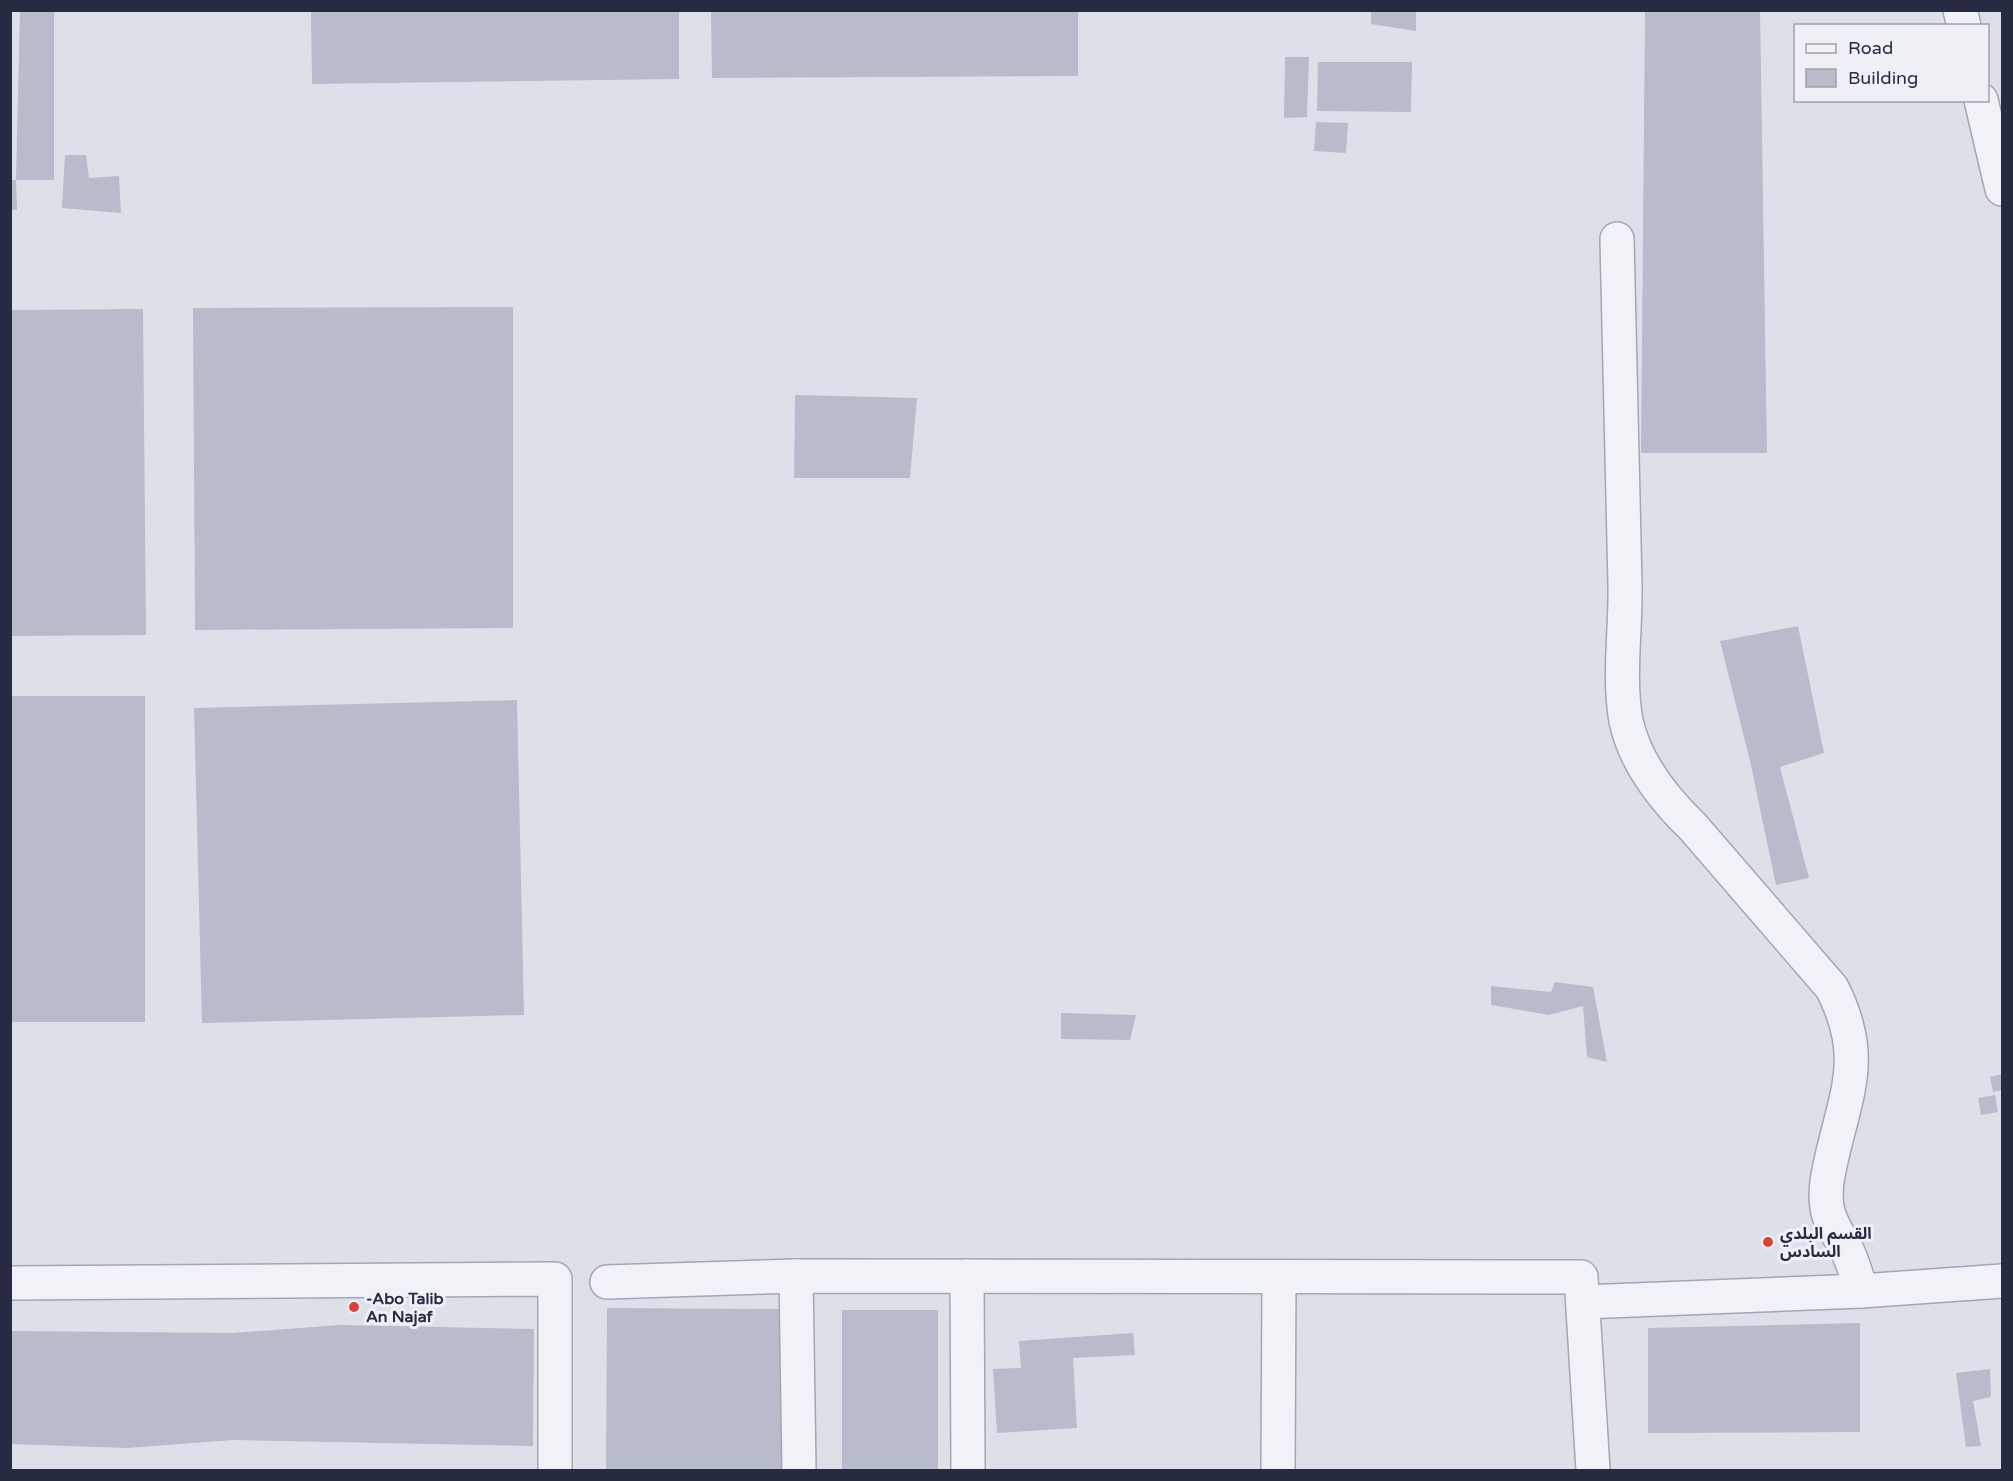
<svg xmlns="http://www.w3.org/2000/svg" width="2013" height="1481" viewBox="0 0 2013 1481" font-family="'Varela Round','Noto Sans Arabic',sans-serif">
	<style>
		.building { fill: #b8bbc9 }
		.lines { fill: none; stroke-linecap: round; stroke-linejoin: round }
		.minor-casing { stroke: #a3a6b3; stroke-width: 36 }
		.minor { stroke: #f1f2f7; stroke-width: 33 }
		.poi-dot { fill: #d84239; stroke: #eef0f6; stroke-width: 2 }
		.labels { text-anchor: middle; stroke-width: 6; stroke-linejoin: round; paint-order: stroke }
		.poi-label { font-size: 16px; font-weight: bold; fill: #262b41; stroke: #eef0f6; text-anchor: start }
	</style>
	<rect width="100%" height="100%" fill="#dee0e9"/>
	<g class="building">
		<path d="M20 10H54V180H16L17 210H10V180H16Z"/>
		<path d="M311 10H679V79L312 84Z"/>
		<path d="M711 10H1078V76L712 78Z"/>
		<path d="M1371 10H1416V31L1371 24Z"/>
		<path d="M1645 10H1760L1767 453H1641Z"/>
		<path d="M1285 57H1309L1307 117 1284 118Z"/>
		<path d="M1318 62H1412L1411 112 1317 111Z"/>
		<path d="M1316 122 1348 123 1346 153 1314 151Z"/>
		<path d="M65 155H86L89 178 119 176 121 213 62 208Z"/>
		<path d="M513 307V628L195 630 193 308Z"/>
		<path d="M143 309 146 635 10 636V310Z"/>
		<path d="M795 395 917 398 910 478H794Z"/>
		<path d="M1798 626 1824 753 1780 767 1809 878 1776 885 1750 761 1720 641Z"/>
		<rect x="10" y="696" width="135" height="326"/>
		<path d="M517 700 524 1015 202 1023 194 708Z"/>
		<path d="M1555 982 1593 987 1607 1062 1587 1057 1583 1006 1549 1015 1491 1005V986L1551 992Z"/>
		<path d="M1061 1013 1136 1015 1130 1040 1061 1039Z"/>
		<path d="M2002 1074V1090L1993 1092 1990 1077Z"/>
		<path d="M1995 1095 1998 1112 1981 1115 1978 1098Z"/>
		<path d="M607 1308 784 1309 783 1470H606Z"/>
		<rect x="842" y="1310" width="96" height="160"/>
		<path d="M1860 1323V1432L1648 1433V1328Z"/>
		<path d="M339 1325 534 1329 533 1446 233 1440 127 1448 10 1444V1331L233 1333Z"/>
		<path d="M1133 1333 1135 1355 1073 1358 1077 1428 997 1433 993 1369 1021 1368 1019 1341Z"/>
		<path d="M1990 1369 1991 1397 1973 1401 1981 1446 1966 1447 1956 1373Z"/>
	</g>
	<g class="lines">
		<defs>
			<g id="minor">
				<path d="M1960 10 1964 26"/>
				<path d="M1981 100 2002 189"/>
				<path d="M1617 239C1620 354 1623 469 1625 585 1626 630 1618 676 1626 721 1635 763 1663 798 1693 827L1832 988C1865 1053 1849 1086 1833 1152 1829 1170 1824 1188 1827 1207 1829 1222 1838 1234 1846 1248 1853 1262 1857 1276 1861 1291"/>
				<path d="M796 1276 799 1470"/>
				<path d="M967 1276 968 1470"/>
				<path d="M607 1282 796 1276 1581 1277 1593 1470"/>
				<path d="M10 1283 555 1279V1470"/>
				<path d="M1583 1302 1861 1291 2002 1281"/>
				<path d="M1278 1470 1279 1277"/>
			</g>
		</defs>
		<use href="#minor" class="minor-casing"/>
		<use href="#minor" class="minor"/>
	</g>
	<g class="poi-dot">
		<circle cx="1768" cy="1242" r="6"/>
		<circle cx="354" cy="1307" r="6"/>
	</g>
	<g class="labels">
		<g class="poi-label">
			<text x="1780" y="1239">القسم البلدي<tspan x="1780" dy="18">السادس</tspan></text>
			<text x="366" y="1304">-Abo Talib<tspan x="366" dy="18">An Najaf</tspan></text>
		</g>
	</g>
	<rect width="2013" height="1481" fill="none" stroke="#262b41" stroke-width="24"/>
	<rect x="1794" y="24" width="195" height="78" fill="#eef0f6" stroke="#9ea1ae" stroke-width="1.5"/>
	<rect x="1806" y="44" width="30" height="9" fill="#f1f2f7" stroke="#9ea1ae" stroke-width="1.5"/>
	<text x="1848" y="54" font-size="18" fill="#262b41">Road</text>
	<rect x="1806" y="69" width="30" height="18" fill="#b8bbc9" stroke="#9ea1ae" stroke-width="1.5"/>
	<text x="1848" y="84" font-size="18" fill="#262b41">Building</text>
</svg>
